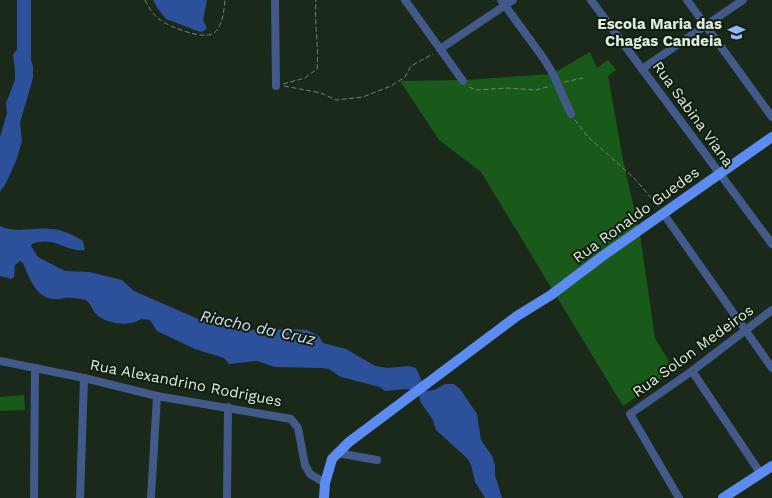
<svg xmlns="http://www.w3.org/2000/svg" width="772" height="498" viewBox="0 0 772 498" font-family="'Work Sans',sans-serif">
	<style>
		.green { fill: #195a1a }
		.water { fill: #2d509a }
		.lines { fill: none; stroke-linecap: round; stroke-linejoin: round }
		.river { stroke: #2d509a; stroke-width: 14 }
		.path { stroke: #758274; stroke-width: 1; stroke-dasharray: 5 2.5; stroke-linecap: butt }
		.minor { stroke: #425a8a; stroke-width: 8 }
		.major { stroke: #5c8cf1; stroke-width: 10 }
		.labels { text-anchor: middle; stroke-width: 4; stroke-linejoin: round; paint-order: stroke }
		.poi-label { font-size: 15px; font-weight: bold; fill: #e0eadf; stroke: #101f10; text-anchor: end }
		.street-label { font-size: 15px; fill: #e0eadf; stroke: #101f10 }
		.water-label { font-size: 16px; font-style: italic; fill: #d1dcf2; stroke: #101f10 }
	</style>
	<rect width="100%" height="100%" fill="#1a2919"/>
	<g class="green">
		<path d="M590 52 597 68 608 60 616 70 608 76 623 160 640 235 655 338 674 370 623 406 481 172 439 140 400 81 465 80 552 74Z"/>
		<path d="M24 395 25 410 0 411V397Z"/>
	</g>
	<g class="water">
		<path d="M153 0H207L203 20 207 28 204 31 200 32 166 19 158 9Z"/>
		<path d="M28 44 27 49 33 66V78L20 123 22 141 16 161 6 183 0 192V137L7 113 6 103 15 80V71L13 54 21 46Z"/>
		<path d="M0 226C16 234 33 227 50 229 62 229 73 235 83 241L85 250C71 252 61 243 49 242 43 241 37 242 32 244L31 246 38 257 65 271 89 272 122 280 134 291 198 319 222 326 262 331 284 329 307 330 319 336 323 343 346 349 375 366 387 368 409 366 416 368 426 391 434 390 445 384H454L460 389 477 414 481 440 492 456 495 465V475L502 498H485L475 482 471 465 467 458 436 430 433 420 421 403 419 396 412 390 405 389 385 391 380 387 341 377 329 369 322 368 275 367 257 361 229 364 224 358 195 349 157 331 150 320 141 319C130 327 109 324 98 316 93 312 91 304 86 300 79 299 73 297 66 298 62 298 59 300 55 299 36 299 29 277 23 263L20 261 15 265 14 277 11 279 0 276Z"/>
	</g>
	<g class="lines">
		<path class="river" d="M24 64V0"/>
		<g class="path">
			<path d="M145 0C149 7 152 14 159 19 167 26 204 41 214 33 223 25 224 11 225 0"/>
			<path d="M564 82 583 78"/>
			<path d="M283 84 305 78 317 69C319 46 314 23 316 0"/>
			<path d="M284 86 321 93 336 100 363 97 391 86 405 77 411 66 433 54"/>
			<path d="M469 87 476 90 508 88 536 90 551 86"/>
			<path d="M575 120 587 136 635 179 659 207"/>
		</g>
		<g class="minor">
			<path d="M275 0 276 86"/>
			<path d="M405 0 463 81"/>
			<path d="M501 0 544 59 553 74 571 114"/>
			<path d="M591 0 772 244"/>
			<path d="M687 0 772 117"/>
			<path d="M440 49 513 0"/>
			<path d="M642 69 743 0"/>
			<path d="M663 213 772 368"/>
			<path d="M0 361 84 378 157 396 291 419 298 428 305 465 310 474 325 483"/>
			<path d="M692 371 761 474"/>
			<path d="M337 453 377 460"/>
			<path d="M34 498 35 368"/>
			<path d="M80 498 84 378"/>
			<path d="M151 498 157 396"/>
			<path d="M227 498 228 407"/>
			<path d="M679 498 630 414 692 371 772 310"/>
		</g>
		<g class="major">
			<path d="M324 498 325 483 332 459 349 442 517 316 551 295 604 255 772 137"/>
			<path d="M723 498 772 466"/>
		</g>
	</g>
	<defs>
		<symbol id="school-bare" viewBox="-9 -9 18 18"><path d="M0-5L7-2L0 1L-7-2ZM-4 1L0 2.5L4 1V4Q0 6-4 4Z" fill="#94b7fd" stroke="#101f10" stroke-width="2.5" paint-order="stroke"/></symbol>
	</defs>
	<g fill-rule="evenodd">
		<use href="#school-bare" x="724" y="20" width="25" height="25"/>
	</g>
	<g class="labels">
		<g class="poi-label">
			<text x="722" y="29">Escola Maria das<tspan x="722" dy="17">Chagas Candeia</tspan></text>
		</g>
		<g class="street-label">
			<text transform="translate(693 114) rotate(54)" y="5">Rua Sabina Viana</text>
			<text transform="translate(636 215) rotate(-36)" y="5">Rua Ronaldo Guedes</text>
			<text transform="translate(693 351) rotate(-36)" y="5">Rua Solon Medeiros</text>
			<text transform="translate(186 383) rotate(11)" y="5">Rua Alexandrino Rodrigues</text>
		</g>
		<g class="water-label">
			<text transform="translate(258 327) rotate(12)" y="6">Riacho da Cruz</text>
		</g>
	</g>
</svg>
